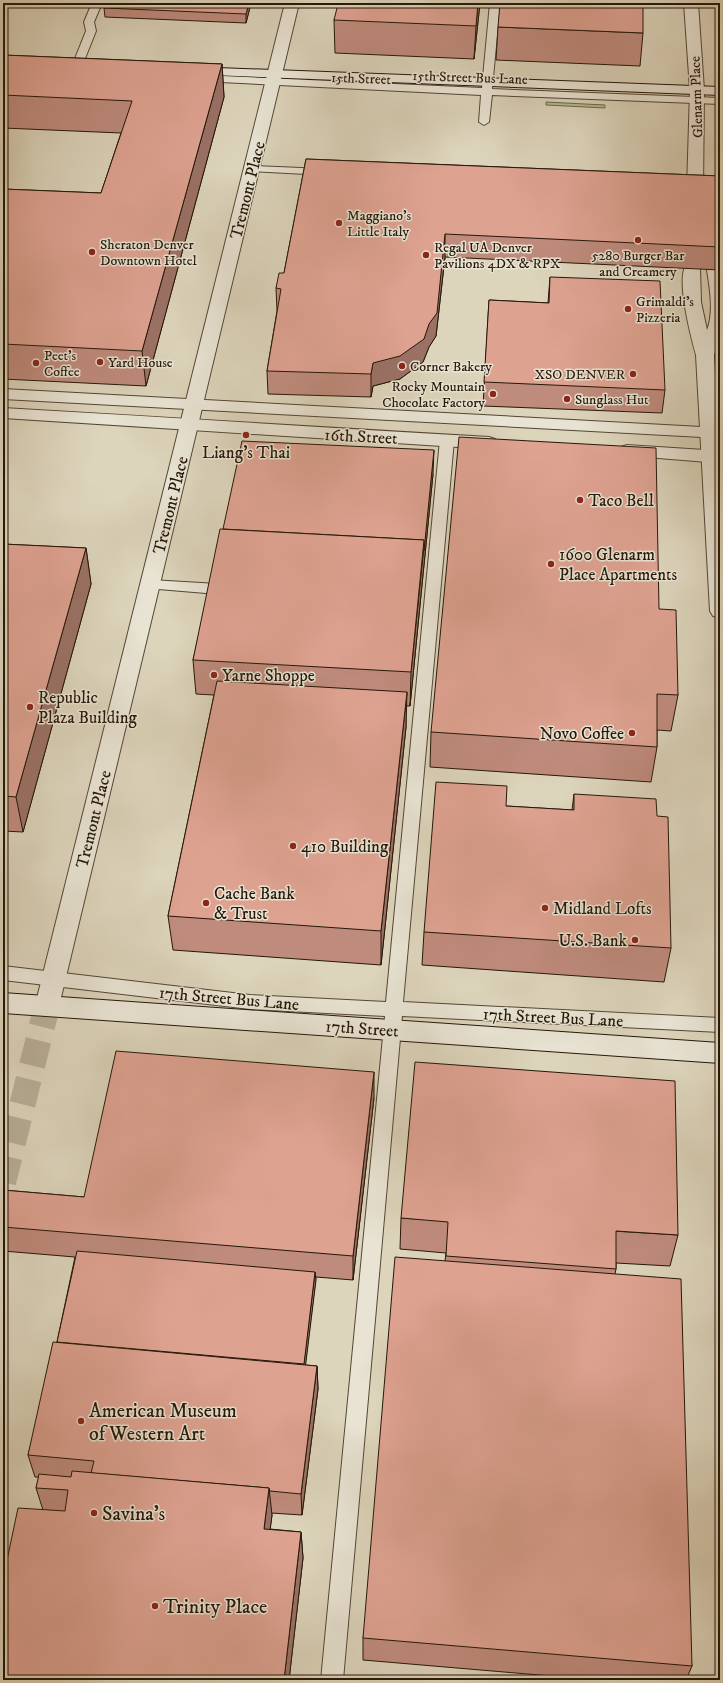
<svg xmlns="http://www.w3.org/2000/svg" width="723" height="1683" viewBox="0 0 723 1683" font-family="'IM FELL DW Pica',serif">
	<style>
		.green { fill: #b1bd90; stroke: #6b6a4c }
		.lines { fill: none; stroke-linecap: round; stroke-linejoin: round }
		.tertiary-tunnel { stroke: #b7ae97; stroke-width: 26; stroke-dasharray: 26 14; stroke-linecap: butt }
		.service-casing { stroke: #534635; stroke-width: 2 }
		.pedestrian-casing { stroke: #534635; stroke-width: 2 }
		.minor-casing { stroke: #534635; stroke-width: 2 }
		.tertiary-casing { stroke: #534635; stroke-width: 2 }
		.secondary-casing { stroke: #251708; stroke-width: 2 }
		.service { fill: #e8e3d3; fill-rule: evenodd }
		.pedestrian { fill: #e8e3d3; fill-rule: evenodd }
		.minor { fill: #e8e3d3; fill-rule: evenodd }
		.tertiary { fill: #e8e3d3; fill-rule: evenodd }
		.secondary { fill: #e8e3d3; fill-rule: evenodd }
		.wall { fill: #bf8b7d; stroke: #251708 }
		.shaded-wall { fill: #9b7166; stroke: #251708 }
		.building { fill: #dea291; stroke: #251708 }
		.poi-dot { fill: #8f2418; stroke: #e8e3d3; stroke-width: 1.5 }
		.labels { text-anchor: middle; stroke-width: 3; stroke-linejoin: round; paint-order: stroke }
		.far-street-label { font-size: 14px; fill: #251708; stroke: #e8e3d3 }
		.far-poi-label { font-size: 14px; fill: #251708; stroke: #e8e3d3; text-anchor: start }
		.street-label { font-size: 17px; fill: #251708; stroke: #e8e3d3 }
		.poi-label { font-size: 17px; fill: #251708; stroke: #e8e3d3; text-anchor: start }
		.near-poi-label { font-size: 20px; fill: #251708; stroke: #e8e3d3; text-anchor: start }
	</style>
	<rect width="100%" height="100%" fill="#dcd4bb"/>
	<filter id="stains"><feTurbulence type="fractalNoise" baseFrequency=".005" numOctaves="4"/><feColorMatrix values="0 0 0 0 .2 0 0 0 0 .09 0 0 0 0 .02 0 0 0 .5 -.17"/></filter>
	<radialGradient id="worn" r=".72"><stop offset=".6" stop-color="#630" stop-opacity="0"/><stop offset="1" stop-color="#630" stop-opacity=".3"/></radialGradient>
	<path class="green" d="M546 102 605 105V108L546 105Z"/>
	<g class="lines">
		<path class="tertiary-tunnel" d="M3 1182 47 1006"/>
		<defs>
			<g id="service">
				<path d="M92 3H102L94 22 96 31 82 66 81 68H73L72 66 86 31 84 22Z"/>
				<path d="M490 3H500L492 89 720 98V104L492 95 489 122 484 125 479 122 481 95 200 81 195 78 200 75 482 88Z"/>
				<path d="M252 166 325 169 331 172 325 175 248 171 246 169 248 167Z"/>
				<path d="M447 436 452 437 454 440 403 1002 720 1018V1032L402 1016 343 1680H321L385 1016 250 1009 3 980V966L250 995 386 1002 440 440 442 437Z"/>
				<path d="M151 580 218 584 223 586 225 589 223 592 218 594 146 588 144 585 146 582Z"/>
			</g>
			<path id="pedestrian" d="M692 263 698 265 700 268 701 302 707 330C714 313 710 289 707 270L709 267 720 266V339L714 355 720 457V618L713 616 710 611 696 355C691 337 676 280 686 265Z"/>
			<g id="minor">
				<path d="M697 86 702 87 704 90 703 190 700 193H690L687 190 690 90 692 87Z"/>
				<path d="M3 389 720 428V438L3 399Z"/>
				<path d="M3 408C165 417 327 428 489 437L495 439 498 443 495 447 489 449C327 439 165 428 3 418Z"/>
				<path d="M627 445 720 451V463L621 455 618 451 621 447Z"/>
			</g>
			<g id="tertiary">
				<path d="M285 3H299L59 1006 55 1013 47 1016 39 1013 35 1006Z"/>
				<path d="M684 3H698L704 90 702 93H692L690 90Z"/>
			</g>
			<g id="secondary">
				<path d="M192 67 720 87V95L187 74 185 71 187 68Z"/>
				<path d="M3 993 720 1043V1063L3 1013Z"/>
			</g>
		</defs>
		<use href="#service" class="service-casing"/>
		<use href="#pedestrian" class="pedestrian-casing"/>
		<use href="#minor" class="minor-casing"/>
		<use href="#tertiary" class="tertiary-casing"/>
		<use href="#secondary" class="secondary-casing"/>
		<use href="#service" class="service"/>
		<use href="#pedestrian" class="pedestrian"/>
		<use href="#minor" class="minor"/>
		<use href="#tertiary" class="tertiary"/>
		<use href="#secondary" class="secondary"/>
	</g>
	<g class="wall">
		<path d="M251 3 246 23 105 17 104 8Z"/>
		<path d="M348 3H480L474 59 335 53 334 20Z"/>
		<path d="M498 27 643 33 640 66 496 60Z"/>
		<path d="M3 55 222 64 224 97 146 386 3 379V189L101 193 121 133 3 128Z"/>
		<path d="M306 159 720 176V270L445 257 436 336 429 347 423 362 400 379 373 386 371 397 268 394 267 371 277 311 276 288 284 273Z"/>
		<path d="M550 277 665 390 662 413 483 406 489 300 548 303Z"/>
		<path d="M433 474 410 706H406V727L381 965 173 950 168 916 214 695 196 694 193 660 223 529Z"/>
		<path d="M3 544 86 548 91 584 23 832 3 831Z"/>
		<path d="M659 609 678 695 671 731 657 730V747L651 782 430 767 431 732Z"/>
		<path d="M574 794 671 948 664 982 422 965 424 932 506 806 572 810Z"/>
		<path d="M374 1098 353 1280 316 1277 305 1365 317 1366 318 1389 302 1515 271 1513 272 1515 270 1529 301 1532 303 1558 289 1680H3L43 1510 36 1488 39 1477H35L28 1455 57 1342 75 1257 3 1251V1190L84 1197Z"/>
		<path d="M401 1218 678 1235 670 1266 616 1263V1269L615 1274 692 1666 686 1680H598L363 1660V1638L445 1261 446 1253 400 1249Z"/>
	</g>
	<g class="shaded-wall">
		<path d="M249 3H251L246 23V14Z"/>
		<path d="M478 3H480L474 59 476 26Z"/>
		<path d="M222 64 224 97 146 386 142 351Z"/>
		<path d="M445 234V257L436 336 429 347 423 362 400 379 373 386 371 397V374L373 363Z"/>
		<path d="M434 450 433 474 410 706 411 672Z"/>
		<path d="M86 548 91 584 23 832 16 797Z"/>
		<path d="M407 692 406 727 381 965V931Z"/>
		<path d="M374 1072V1098L353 1280V1256Z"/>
		<path d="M315 1272 316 1280 303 1386 302 1378Z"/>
		<path d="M317 1366 318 1389 302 1515 301 1494Z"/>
		<path d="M269 1488 272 1515 267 1555 264 1529Z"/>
		<path d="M301 1532 303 1558 289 1680H284Z"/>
	</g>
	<g class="building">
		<path d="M106 3H249L246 14 104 8Z"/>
		<path d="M348 3H478L476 26 334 20 338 4H348Z"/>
		<path d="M500 3H643V33L498 27Z"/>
		<path d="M3 55 222 64 142 351 3 344V189L101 193 132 101 3 95Z"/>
		<path d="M306 159 720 176V247L445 234 437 313 429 324 424 339 400 356 373 363 371 374 267 371 281 289 276 288 279 273H284Z"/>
		<path d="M550 277 660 281 665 390 484 382 489 300 549 303Z"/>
		<path d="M459 437 656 448 659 609 676 610 678 695 657 694V747L431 732Z"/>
		<path d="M242 441 434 450 424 551V540L223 529Z"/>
		<path d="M220 529 424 540 411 672 193 660Z"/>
		<path d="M3 544 86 548 16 797 3 796Z"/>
		<path d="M217 681 407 692 381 931 168 916Z"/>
		<path d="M436 782 507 786 506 806 574 810V794L656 799 657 816 668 817 671 948 424 932Z"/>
		<path d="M116 1051 374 1072 353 1256 3 1227V1190L84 1197Z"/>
		<path d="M415 1062 675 1081 678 1235 616 1231V1269L446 1256 448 1222 401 1218Z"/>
		<path d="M77 1251 315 1272 304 1364 57 1342Z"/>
		<path d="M395 1257 681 1279 692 1666 363 1638Z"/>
		<path d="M53 1342 317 1366 301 1494 270 1491 269 1488 91 1473 94 1461 28 1455Z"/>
		<path d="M72 1471 269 1488 264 1529 301 1532 284 1680H3V1579L18 1508 65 1511 68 1490 36 1488 39 1474 71 1477Z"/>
	</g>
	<g class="poi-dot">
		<circle cx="339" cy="223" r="4"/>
		<circle cx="638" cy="240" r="4"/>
		<circle cx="92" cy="252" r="4"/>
		<circle cx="426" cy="255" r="4"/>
		<circle cx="628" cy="309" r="4"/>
		<circle cx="100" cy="362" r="4"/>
		<circle cx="36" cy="363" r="4"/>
		<circle cx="402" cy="366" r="4"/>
		<circle cx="633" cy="374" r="4"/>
		<circle cx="493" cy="394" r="4"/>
		<circle cx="567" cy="399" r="4"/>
		<circle cx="246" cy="435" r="4"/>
		<circle cx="580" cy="500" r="4"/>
		<circle cx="551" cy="564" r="4"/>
		<circle cx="214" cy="675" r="4"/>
		<circle cx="30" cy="707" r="4"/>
		<circle cx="632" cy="733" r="4"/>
		<circle cx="293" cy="846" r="4"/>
		<circle cx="206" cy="903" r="4"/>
		<circle cx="545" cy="908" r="4"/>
		<circle cx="635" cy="940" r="4"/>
		<circle cx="81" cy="1421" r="4"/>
		<circle cx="94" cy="1513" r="4"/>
		<circle cx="155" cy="1606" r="4"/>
	</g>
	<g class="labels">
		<g class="far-street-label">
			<text transform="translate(470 77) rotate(2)" y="5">15th Street Bus Lane</text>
			<text transform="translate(361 78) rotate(2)" y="5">15th Street</text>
			<text transform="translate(696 97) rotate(-92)" y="5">Glenarm Place</text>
		</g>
		<g class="far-poi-label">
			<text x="347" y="220">Maggiano's<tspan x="347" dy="16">Little Italy</tspan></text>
			<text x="100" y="249">Sheraton Denver<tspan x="100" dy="16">Downtown Hotel</tspan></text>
			<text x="434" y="252">Regal UA Denver<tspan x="434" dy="16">Pavilions 4DX &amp; RPX</tspan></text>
			<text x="638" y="260" text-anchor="middle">5280 Burger Bar<tspan x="638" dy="16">and Creamery</tspan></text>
			<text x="636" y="306">Grimaldi's<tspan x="636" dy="16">Pizzeria</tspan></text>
			<text x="44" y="360">Peet's<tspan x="44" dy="16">Coffee</tspan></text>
			<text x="108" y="367">Yard House</text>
			<text x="410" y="371">Corner Bakery</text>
			<text x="625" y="379" text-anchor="end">XSO DENVER</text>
			<text x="485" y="391" text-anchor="end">Rocky Mountain<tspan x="485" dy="16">Chocolate Factory</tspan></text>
			<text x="575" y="404">Sunglass Hut</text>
		</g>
		<g class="street-label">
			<text transform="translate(247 190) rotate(-76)" y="6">Tremont Place</text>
			<text transform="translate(361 436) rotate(3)" y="6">16th Street</text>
			<text transform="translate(170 505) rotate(-76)" y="6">Tremont Place</text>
			<text transform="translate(93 819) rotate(-76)" y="6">Tremont Place</text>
			<text transform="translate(229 998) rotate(5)" y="6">17th Street Bus Lane</text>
			<text transform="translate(553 1017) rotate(3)" y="6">17th Street Bus Lane</text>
			<text transform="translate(362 1028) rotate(4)" y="6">17th Street</text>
		</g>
		<g class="poi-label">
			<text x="246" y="458" text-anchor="middle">Liang's Thai</text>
			<text x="588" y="506">Taco Bell</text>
			<text x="559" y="560">1600 Glenarm<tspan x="559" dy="20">Place Apartments</tspan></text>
			<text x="222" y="681">Yarne Shoppe</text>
			<text x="38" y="703">Republic<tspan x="38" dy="20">Plaza Building</tspan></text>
			<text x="624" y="739" text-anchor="end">Novo Coffee</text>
			<text x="301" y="852">410 Building</text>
			<text x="214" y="899">Cache Bank<tspan x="214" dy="20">&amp; Trust</tspan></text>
			<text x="553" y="914">Midland Lofts</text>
			<text x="627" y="946" text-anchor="end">U.S. Bank</text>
		</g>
		<g class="near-poi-label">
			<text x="89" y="1417">American Museum<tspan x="89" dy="23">of Western Art</tspan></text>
			<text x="102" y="1520">Savina's</text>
			<text x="163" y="1613">Trinity Place</text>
		</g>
	</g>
	<rect width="723" height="1683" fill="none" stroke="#dcd4bb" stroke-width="16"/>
	<rect x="4" y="4" width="715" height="1675" fill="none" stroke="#251708" stroke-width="2"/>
	<rect x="8" y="8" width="707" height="1667" fill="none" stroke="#251708"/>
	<rect width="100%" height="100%" filter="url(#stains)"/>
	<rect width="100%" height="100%" fill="url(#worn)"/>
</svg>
